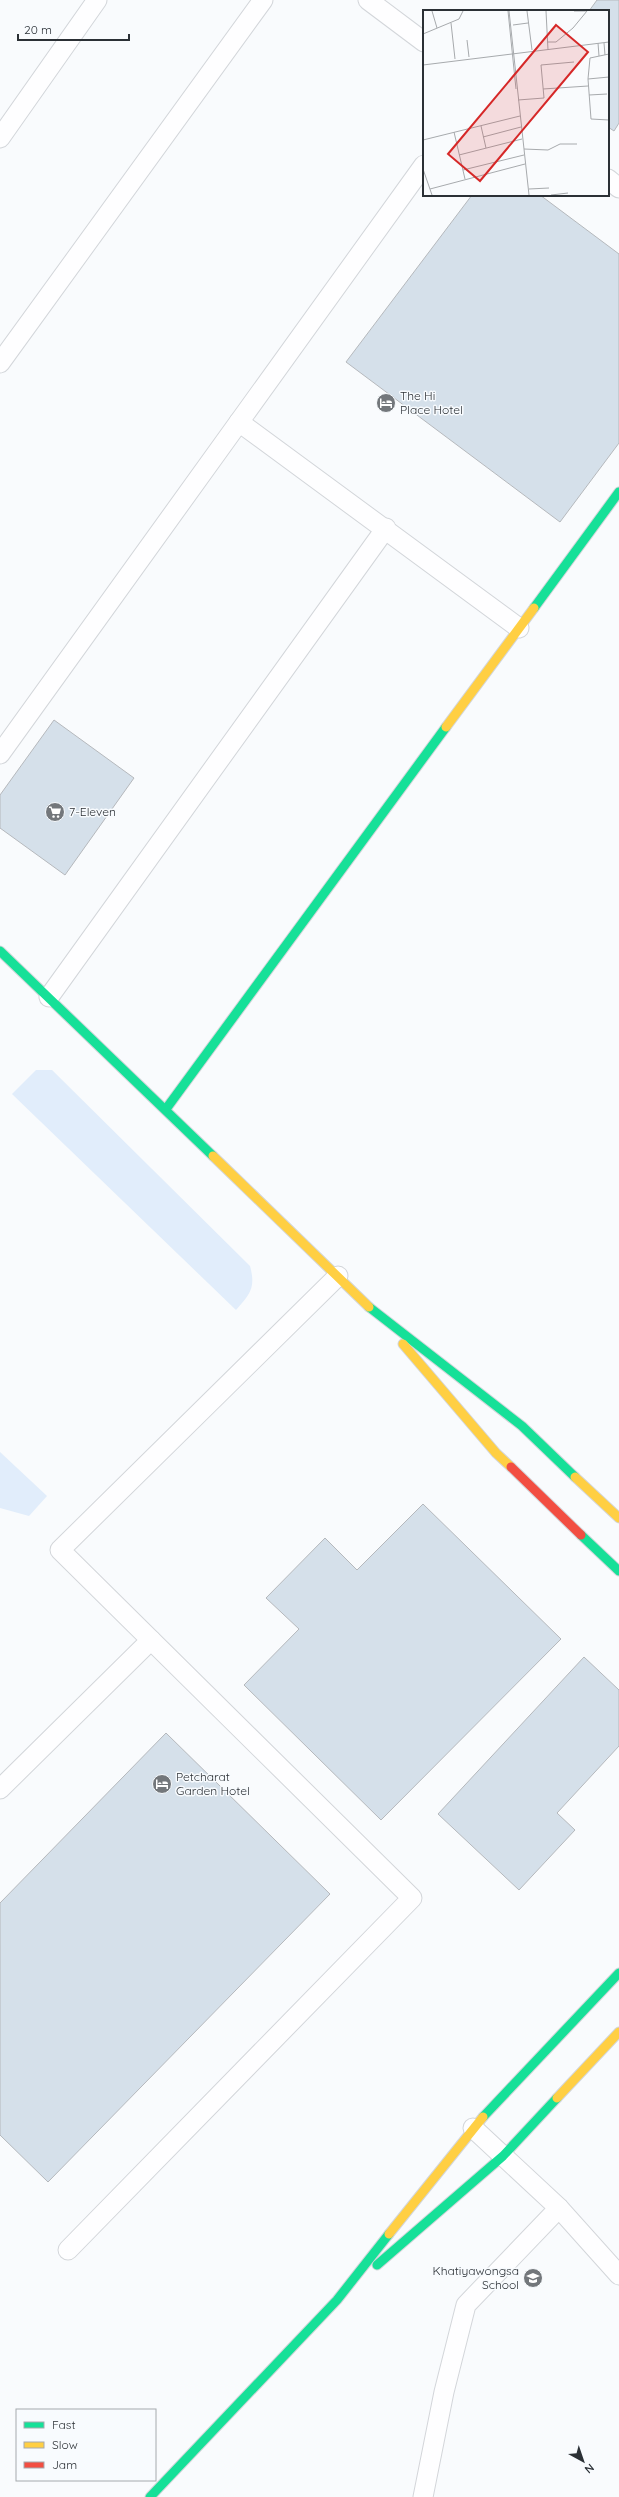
<svg xmlns="http://www.w3.org/2000/svg" width="619" height="2497" viewBox="0 0 619 2497" font-family="Quicksand,sans-serif">
	<style>
		.green { fill: #e1edfb }
		.building { fill: #d5e0ea; stroke: #b5b8bc }
		.lines { fill: none; stroke-linecap: round; stroke-linejoin: round }
		.lane-casing { stroke: #d3d6da; stroke-width: 21 }
		.fast-casing { stroke: #d3d6da; stroke-width: 11 }
		.slow-casing { stroke: #d3d6da; stroke-width: 11 }
		.jam-casing { stroke: #d3d6da; stroke-width: 11 }
		.lane { stroke: #fefeff; stroke-width: 19 }
		.fast { stroke: #16e098; stroke-width: 9 }
		.slow { stroke: #ffcf43; stroke-width: 9 }
		.jam { stroke: #f24e42; stroke-width: 9 }
		.labels { text-anchor: middle; stroke-width: 3; stroke-linejoin: round; paint-order: stroke }
		.poi-label { font-size: 12px; fill: #2b3035; stroke: #f8fbfe; text-anchor: start }
		.inset-road { fill: none; stroke: #a7aaad; stroke-width: 1 }
		.view { fill: #d62828; fill-opacity: 0.15; stroke: #d62828; stroke-width: 2 }
		.inset-edge { fill: none; stroke: #2b3035; stroke-width: 2 }
	</style>
	<rect width="100%" height="100%" fill="#f9fbfd"/>
	<g class="green">
		<path d="M36 1070H52L250 1266C256 1288 250 1294 236 1310L12 1094Z"/>
		<path d="M0 1452 47 1496 29 1516 0 1508Z"/>
	</g>
	<g class="building">
		<path d="M597 0H619V123L614 131 608 127V11H589Z"/>
		<path d="M472 195H540L619 254V443L560 522 346 362Z"/>
		<path d="M54 720 134 778 65 875 0 828V795Z"/>
		<path d="M423 1504 561 1639 381 1820 244 1685 299 1629 266 1598 325 1538 357 1570Z"/>
		<path d="M584 1657 619 1690V1746L557 1813 575 1830 519 1890 438 1814Z"/>
		<path d="M166 1733 330 1894 48 2182 0 2135V1903Z"/>
	</g>
	<g class="lines">
		<defs>
			<g id="lane">
				<path d="M368 0 424 42"/>
				<path d="M0 138 97 0"/>
				<path d="M608 179 619 188"/>
				<path d="M0 363 263 0"/>
				<path d="M239 422 519 628"/>
				<path d="M0 754 424 165"/>
				<path d="M49 997 386 528"/>
				<path d="M0 1789 151 1640"/>
				<path d="M473 2128 559 2208 619 2275"/>
				<path d="M68 2250 412 1898 60 1550 338 1276"/>
				<path d="M423 2497 444 2392 466 2305 559 2208"/>
			</g>
			<g id="fast">
				<path d="M534 608 619 492"/>
				<path d="M0 951 213 1156"/>
				<path d="M166 1109 446 727"/>
				<path d="M369 1307 522 1426 575 1477"/>
				<path d="M581 1535 619 1571"/>
				<path d="M483 2117 619 1973"/>
				<path d="M377 2265 503 2156 557 2098"/>
				<path d="M150 2497 337 2300 389 2234"/>
			</g>
			<g id="slow">
				<path d="M446 727 534 608"/>
				<path d="M213 1156 369 1307"/>
				<path d="M403 1344 496 1453 511 1467"/>
				<path d="M575 1477 619 1518"/>
				<path d="M557 2098 619 2032"/>
				<path d="M389 2234 483 2117"/>
			</g>
			<path id="jam" d="M511 1467 581 1535"/>
		</defs>
		<use href="#lane" class="lane-casing"/>
		<use href="#fast" class="fast-casing"/>
		<use href="#slow" class="slow-casing"/>
		<use href="#jam" class="jam-casing"/>
		<use href="#lane" class="lane"/>
		<use href="#fast" class="fast"/>
		<use href="#slow" class="slow"/>
		<use href="#jam" class="jam"/>
	</g>
	<defs>
		<symbol id="hotel-disc" viewBox="-11 -11 22 22"><circle r="9.5" fill="#73777b" stroke="#f8fbfe"/><path d="M-6-4.5h1.5V1H6V5H4.5V3h-9V5H-6ZM-4 0a1.8 1.8 0 1 1 3.6 0ZM.5 0V-2.5h3Q6-2.5 6 0Z" fill="#fff"/></symbol>
		<symbol id="supermarket-disc" viewBox="-11 -11 22 22"><circle r="9.5" fill="#73777b" stroke="#f8fbfe"/><path d="M-6-5.5h2.5l.6 2H6L4.5 2H-2.5L-4.4-4H-6ZM-1.5 3.2a1.3 1.3 0 1 0 .1 0ZM3 3.2a1.3 1.3 0 1 0 .1 0Z" fill="#fff"/></symbol>
		<symbol id="school-disc" viewBox="-11 -11 22 22"><circle r="9.5" fill="#73777b" stroke="#f8fbfe"/><path d="M0-5L7-2L0 1L-7-2ZM-4 1L0 2.5L4 1V4Q0 6-4 4Z" fill="#fff"/></symbol>
	</defs>
	<g fill-rule="evenodd">
		<use href="#hotel-disc" x="375" y="392" width="22" height="22"/>
		<use href="#supermarket-disc" x="44" y="801" width="22" height="22"/>
		<use href="#hotel-disc" x="151" y="1773" width="22" height="22"/>
		<use href="#school-disc" x="522" y="2267" width="22" height="22"/>
	</g>
	<g class="labels">
		<g class="poi-label">
			<text x="400" y="400">The Hi<tspan x="400" dy="14">Place Hotel</tspan></text>
			<text x="69" y="816">7-Eleven</text>
			<text x="176" y="1781">Petcharat<tspan x="176" dy="14">Garden Hotel</tspan></text>
			<text x="519" y="2275" text-anchor="end">Khatiyawongsa<tspan x="519" dy="14">School</tspan></text>
		</g>
	</g>
	<g transform="translate(423 10)">
		<rect width="186" height="186" fill="#f9fbfd"/>
		<path class="inset-road" d="M9 1 14 18M85 1 93 79M86 1 106 185M104 1 109 40M123 1 125 40M28 13 32 49M90 15 105 13M0 24 36 9 40 1M44 30 46 47M124 32H133L150 18 164 1H151M175 33 176 46M181 33 182 45M0 55 186 32M186 67 165 69 168 109 186 110M165 69 167 48 186 44M120 79 165 76M166 85 184 84M95 90 121 88 118 55 151 52M58 116 63 138M31 122 42 169M60 127 98 117M0 130 97 106M101 139 125 140 137 134H154M36 145 99 129M0 159 9 185M40 160 101 145M7 179 102 154M106 179 126 178M128 185 145 183"/>
		<path class="view" d="M133 15 165 42 57 171 25 144Z"/>
		<rect width="186" height="186" class="inset-edge"/>
	</g>
	<rect x="16" y="2409" width="140" height="72" fill="#f8fbfe" stroke="#a6aaae"/>
	<rect x="24" y="2422" width="20" height="6" fill="#16e098" stroke="#a6aaae"/>
	<text x="52" y="2429" font-size="12" fill="#2b3035">Fast</text>
	<rect x="24" y="2442" width="20" height="6" fill="#ffcf43" stroke="#a6aaae"/>
	<text x="52" y="2449" font-size="12" fill="#2b3035">Slow</text>
	<rect x="24" y="2462" width="20" height="6" fill="#f24e42" stroke="#a6aaae"/>
	<text x="52" y="2469" font-size="12" fill="#2b3035">Jam</text>
	<g transform="translate(583 2461) rotate(140)" stroke="#f8fbfe" stroke-width="3" paint-order="stroke">
	<path d="M0-3L7 15L0 10L-7 15Z" fill="#2b3035"/>
	<text y="-6" font-size="11" font-weight="bold" text-anchor="middle" fill="#2b3035">N</text>
	</g>
	<path d="M18 34v6h111v-6" fill="none" stroke="#2b3035" stroke-width="2"/>
	<text x="24" y="34" font-size="12" fill="#2b3035" stroke="#f8fbfe" stroke-width="3" paint-order="stroke">20 m</text>
</svg>
